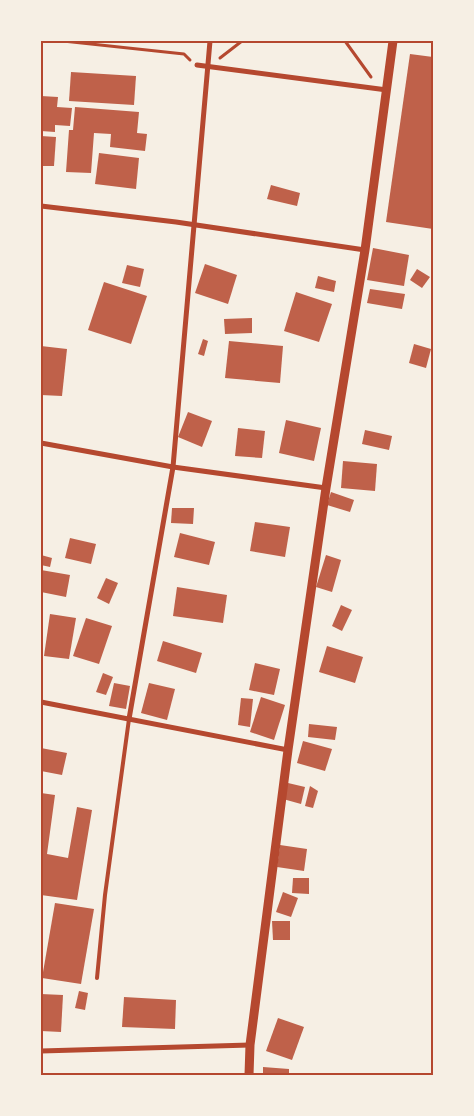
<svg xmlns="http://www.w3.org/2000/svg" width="474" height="1116" viewBox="0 0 474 1116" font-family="'Times New Roman',serif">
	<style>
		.building { fill: #bf614a }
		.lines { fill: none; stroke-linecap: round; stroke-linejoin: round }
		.path { stroke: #b5482f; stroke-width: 3 }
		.service { stroke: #b5482f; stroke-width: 4 }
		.minor { stroke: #b5482f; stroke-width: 5 }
		.tertiary { stroke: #b5482f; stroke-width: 9 }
		.neatline { fill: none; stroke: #b5482f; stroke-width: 2 }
	</style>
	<rect width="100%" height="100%" fill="#f6efe4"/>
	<g class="building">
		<path d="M410 54 433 57V229L386 222Z"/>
		<path d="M71 72 136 76 134 105 69 101Z"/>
		<path d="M41 96 58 97 57 107 72 108 70 126 55 125V132L41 131Z"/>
		<path d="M75 107 139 112 137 133 147 134 145 151 110 147 111 134 94 133 91 173 66 172 69 130H73Z"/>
		<path d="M41 136 56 137 54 166H41Z"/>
		<path d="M99 153 139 158 136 189 95 184Z"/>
		<path d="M271 185 300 193 297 206 267 199Z"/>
		<path d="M373 248 409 255 404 286 367 280Z"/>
		<path d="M205 264 237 275 228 304 195 293Z"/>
		<path d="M127 265 144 269 140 287 122 283Z"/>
		<path d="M417 269 430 277 422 288 410 280Z"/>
		<path d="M318 276 336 281 334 292 315 288Z"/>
		<path d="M104 282 147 296 131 344 88 330Z"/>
		<path d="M370 289 405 294 402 309 367 303Z"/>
		<path d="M296 292 332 304 319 342 284 331Z"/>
		<path d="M252 318V333L225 334 224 319Z"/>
		<path d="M203 339 208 341 204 356 198 354Z"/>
		<path d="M229 341 283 346 280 383 225 378Z"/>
		<path d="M414 344 431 349 426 368 409 363Z"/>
		<path d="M41 346 67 349 62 396 41 395Z"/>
		<path d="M188 412 212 421 202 447 178 437Z"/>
		<path d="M286 420 321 428 314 461 279 453Z"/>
		<path d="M238 428 265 431 262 458 235 456Z"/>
		<path d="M365 430 392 436 389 450 362 444Z"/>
		<path d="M343 461 377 464 375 491 341 488Z"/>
		<path d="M331 492 354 500 350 512 327 505Z"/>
		<path d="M172 508H194L193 524 171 523Z"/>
		<path d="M255 522 290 527 285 557 250 551Z"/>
		<path d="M180 533 215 542 209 565 174 557Z"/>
		<path d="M70 538 96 544 91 564 65 558Z"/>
		<path d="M41 555 52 558 50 567 41 565Z"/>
		<path d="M326 555 341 560 332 592 316 587Z"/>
		<path d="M41 570 70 575 66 597 41 592Z"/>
		<path d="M106 578 118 583 109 604 97 598Z"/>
		<path d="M177 587 227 595 223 623 173 616Z"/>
		<path d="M341 605 352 610 342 631 332 626Z"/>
		<path d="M50 614 76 618 69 659 44 656Z"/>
		<path d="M86 618 112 626 99 664 73 656Z"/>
		<path d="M163 641 202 653 196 673 157 661Z"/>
		<path d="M327 646 363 657 355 683 319 672Z"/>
		<path d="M255 663 280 669 274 695 249 690Z"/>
		<path d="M103 673 113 677 106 695 96 692Z"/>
		<path d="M114 683 130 686 126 709 109 706Z"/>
		<path d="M149 683 175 689 167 720 141 713Z"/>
		<path d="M261 697 285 705 274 740 250 732Z"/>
		<path d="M241 698 253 699 250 727 238 725Z"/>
		<path d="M309 724 337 727 335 740 308 737Z"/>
		<path d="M303 741 332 749 325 771 297 763Z"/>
		<path d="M41 748 67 753 62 775 41 771Z"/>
		<path d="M288 783 305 787 301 804 283 799Z"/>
		<path d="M310 786 318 791 313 808 305 806Z"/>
		<path d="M41 793 55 795 47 854 68 858 77 807 92 810 77 900 41 895Z"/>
		<path d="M280 845 307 849 304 871 277 867Z"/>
		<path d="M293 878H309V894L292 893Z"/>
		<path d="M283 892 298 898 291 917 276 912Z"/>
		<path d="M55 903 94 909 81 984 42 978Z"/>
		<path d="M272 921H290V940H273Z"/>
		<path d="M79 991 88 993 85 1010 75 1008Z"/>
		<path d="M41 994 63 995 61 1032 41 1031Z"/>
		<path d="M124 997 176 1000 175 1029 122 1027Z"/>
		<path d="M278 1018 304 1027 292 1060 266 1051Z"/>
		<path d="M263 1067 289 1069V1075H263Z"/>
	</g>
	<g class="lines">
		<g class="path">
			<path d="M63 41 184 54 190 60"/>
			<path d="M345 41 371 77"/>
			<path d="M220 58 242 41"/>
		</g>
		<path class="service" d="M97 978 105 895 129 719"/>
		<g class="minor">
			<path d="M197 65 387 90"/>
			<path d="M41 206 176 222 365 250"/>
			<path d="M41 443 173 467 326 488"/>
			<path d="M41 702 288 750"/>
			<path d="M129 719 173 467 210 41"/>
			<path d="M41 1051 250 1045"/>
		</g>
		<path class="tertiary" d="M249 1075 250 1045 288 750 326 488 365 250 393 41"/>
	</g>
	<rect width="474" height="1116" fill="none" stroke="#f6efe4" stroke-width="85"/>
	<rect x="42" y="42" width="390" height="1032" class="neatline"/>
</svg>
